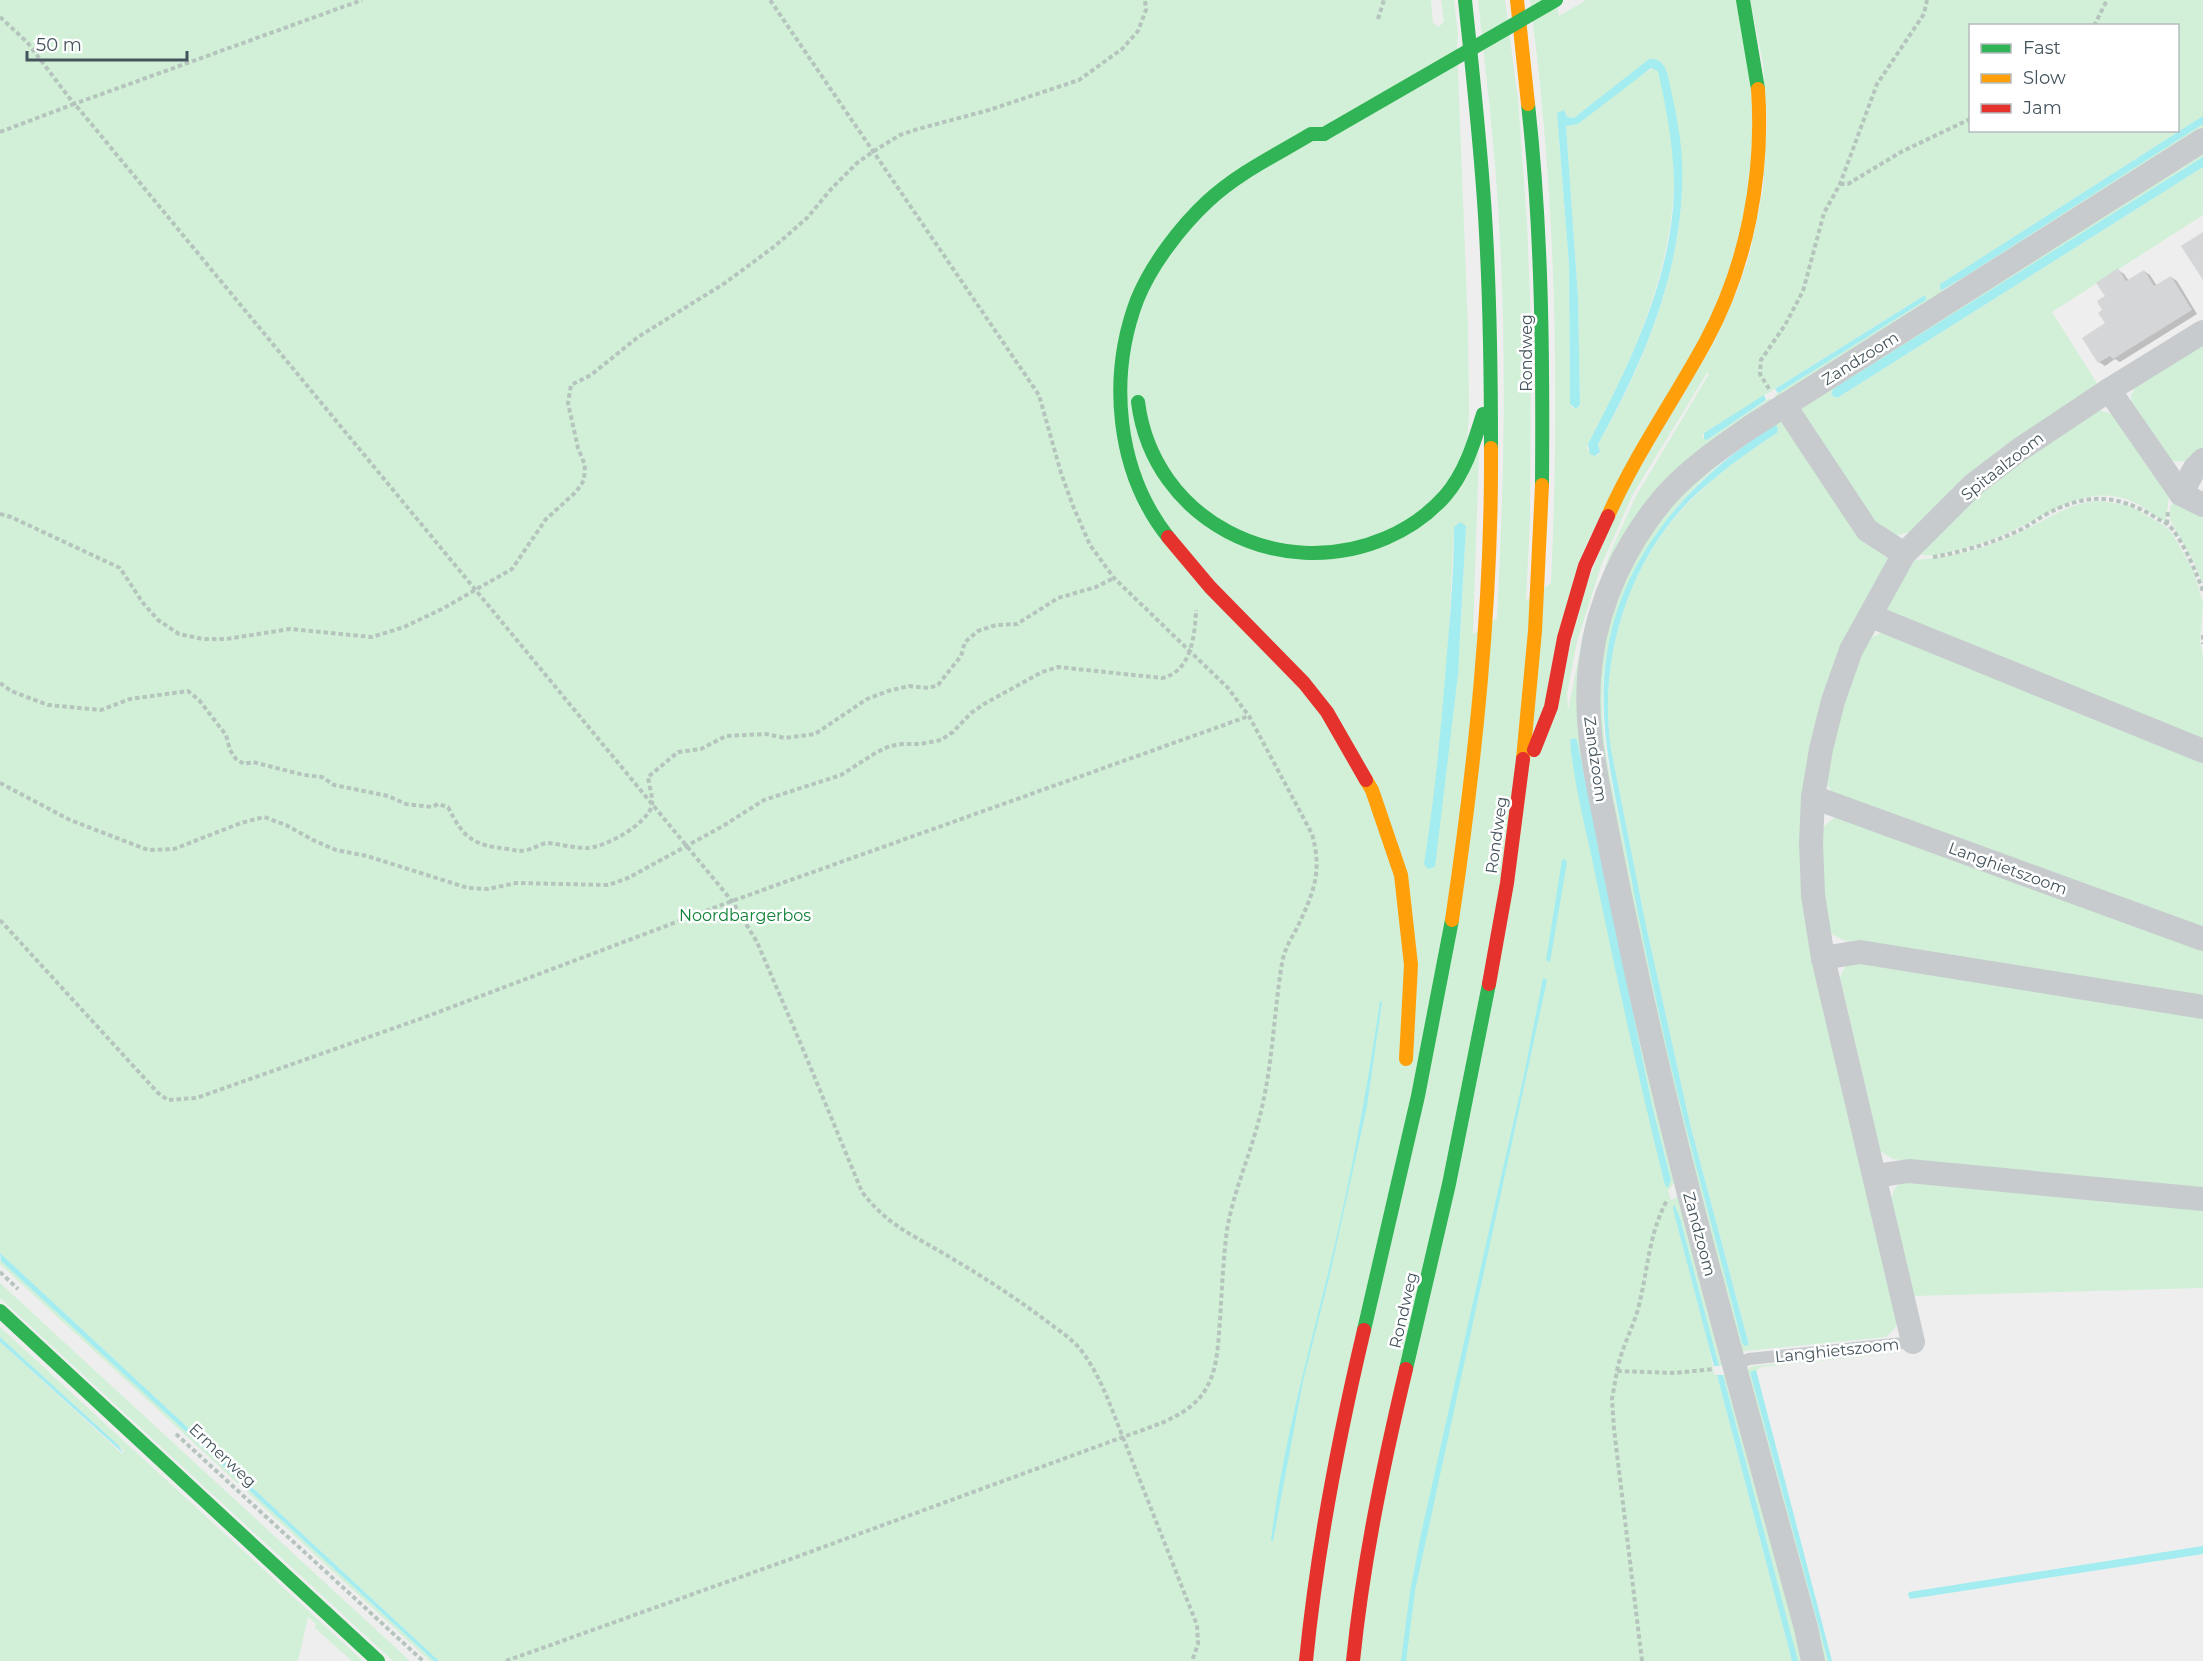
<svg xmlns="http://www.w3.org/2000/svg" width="2203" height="1661" viewBox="0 0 2203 1661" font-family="Montserrat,sans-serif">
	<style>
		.green { fill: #d1f0d7; fill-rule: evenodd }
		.water { fill: #a3ecf0 }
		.shadow { fill: #0003 }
		.building { fill: #d5d6d7 }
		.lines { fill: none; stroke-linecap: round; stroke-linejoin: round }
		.path { stroke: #b6c4be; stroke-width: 4; stroke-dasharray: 4.5 3; stroke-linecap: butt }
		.lane { stroke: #c7cbce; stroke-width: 12 }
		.street { stroke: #c7cbce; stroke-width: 24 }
		.fast { stroke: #30b455; stroke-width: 14 }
		.slow { stroke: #ff9f0a; stroke-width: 14 }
		.jam { stroke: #e5322d; stroke-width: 14 }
		.fast-bridge { stroke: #30b455; stroke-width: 14 }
		.labels { text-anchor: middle; stroke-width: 5; stroke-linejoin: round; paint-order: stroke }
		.street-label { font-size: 16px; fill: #44545c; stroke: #fff }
		.park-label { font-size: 16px; fill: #118238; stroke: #fff }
	</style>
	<rect width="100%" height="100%" fill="#efeeee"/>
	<g class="green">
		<path d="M0 0H1431L1433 23 1439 27 1444 21 1441 0H1454L1458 35 1457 47 1468 327 1469 415 1467 443 1458 466 1451 477V496L1463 481 1479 451 1473 634 1497 618C1504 486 1507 354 1499 222 1495 148 1486 74 1478 0H1505L1518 100 1527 223 1531 326 1530 519 1526 600 1551 583C1560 389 1556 193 1530 0H1556L1559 16 1586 0H1736C1767 129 1757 242 1691 359 1660 413 1625 464 1599 520 1592 534 1582 551 1580 566 1578 576 1581 587 1579 598 1577 617 1564 640 1567 660L1583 594 1613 518 1635 476 1713 344 1737 291 1750 253 1763 189 1767 123 1763 63 1750 0H2203V116L1948 279 1940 284V289L1943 290 1964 277 2203 124V133L1780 403 1775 395 1926 300 1925 296H1923L1704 433 1702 437 1707 440 1770 398 1775 406C1751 421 1725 435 1703 453 1622 520 1575 623 1584 729 1588 782 1603 836 1614 889 1634 983 1653 1077 1677 1171L1674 1183 1668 1191 1671 1200 1677 1197 1685 1198 1728 1364 1719 1366 1680 1218 1674 1205 1673 1208 1675 1217 1709 1346 1714 1374 1717 1375 1792 1661H439L0 1253ZM1970 26H2178V130H1970ZM1649 59C1661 58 1665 65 1668 76 1675 112 1683 148 1682 185 1681 271 1642 370 1598 444L1600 452 1597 456 1593 455 1587 449 1588 444C1631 364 1671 276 1674 183 1675 145 1667 107 1658 70L1654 68 1639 76 1578 124 1566 126 1578 297 1580 405 1578 408H1573L1570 404 1569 264 1557 113 1564 110 1567 117 1574 118ZM1707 373 1709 374 1636 496 1610 553 1585 625 1568 711 1567 694 1577 642 1601 566 1633 494ZM1460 522 1466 527 1460 643 1448 651 1454 527ZM1573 738 1577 740 1652 1105 1671 1180 1668 1188 1628 1022 1570 743V740Z"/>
		<path d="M2203 146V157L1833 390 1831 395 1837 398 2203 167V215L2052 312 2100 388 1919 530 1894 536 1873 526 1801 412 1804 399Z"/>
		<path d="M2203 341V450C2191 458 2184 465 2170 460L2132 407 2131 396 2135 387Z"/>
		<path d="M2099 410 2114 415 2169 496 2166 520 2163 521C2154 515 2145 508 2136 503 2091 482 2056 510 2018 528 1999 537 1977 546 1957 550 1946 553 1931 558 1920 554L1980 489Z"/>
		<path d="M1777 416 1884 548 1891 567 1866 606 1804 828 1901 1317 1894 1329 1886 1337 1736 1352 1607 807 1595 678 1620 579 1672 498ZM1777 433C1746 453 1717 474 1690 501 1627 564 1598 661 1611 749L1645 921 1690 1124 1749 1344 1745 1346 1741 1340C1720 1247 1693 1156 1671 1064 1655 998 1642 931 1629 864 1617 805 1598 743 1603 682 1611 599 1651 525 1713 470 1723 462 1733 451 1744 445 1753 439 1766 437 1777 433Z"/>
		<path d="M2101 501 2130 506 2165 526 2173 535 2194 572 2203 604 2200 641 2203 657V742L1881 612 1915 560C1955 557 1991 547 2027 529 2053 516 2071 502 2101 501Z"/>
		<path d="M2173 501 2203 517V584L2193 560 2170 520V509Z"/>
		<path d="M1883 632 2203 759V931L1832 792 1826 783 1838 714 1868 639Z"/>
		<path d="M1842 816 2203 948V999L1845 941 1830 933 1821 895 1823 827 1834 818Z"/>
		<path d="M1856 961 2203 1015V1191L1893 1159 1880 1151 1840 977 1845 967Z"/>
		<path d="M1904 1180 2203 1206V1288L1912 1296 1891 1198 1895 1188Z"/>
		<path d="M0 1260 434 1661H430L0 1264Z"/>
		<path d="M0 1283 410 1661H393L0 1298Z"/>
		<path d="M0 1327 363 1661H352L315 1628 316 1624 308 1617 298 1661H0V1342L121 1453 123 1454 124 1451 0 1337Z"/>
		<path d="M1925 1350 1761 1367 1756 1371 1750 1372 1828 1661H1817L1743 1377 1750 1367 1754 1366Z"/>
		<path d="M1723 1375H1732L1806 1661H1798Z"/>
	</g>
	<g class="water">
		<path d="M1649 59C1661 58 1665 65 1668 76 1674 104 1681 133 1682 162 1686 261 1646 359 1598 444L1600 452 1595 456 1590 454 1588 444C1630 364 1675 273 1674 180 1673 143 1666 107 1658 71L1651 68 1578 124 1566 126 1578 297 1580 405 1576 409 1570 404 1569 264 1557 113 1564 110 1567 117 1574 118Z"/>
		<path d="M2203 116V124L1964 277 1942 290 1940 289V284L1948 279Z"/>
		<path d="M2203 157V167L1837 398 1831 395 1833 389Z"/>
		<path d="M1925 295 1926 300 1778 393 1775 389Z"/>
		<path d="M1764 395 1766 400 1707 440 1704 439V433Z"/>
		<path d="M1773 426H1777L1778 429 1777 433C1746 453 1717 474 1690 500 1627 564 1598 661 1611 749L1645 921 1690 1124 1749 1345 1745 1346 1742 1343C1719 1249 1692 1156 1670 1062 1655 997 1641 931 1629 866 1614 785 1591 711 1612 629 1634 541 1699 473 1773 426Z"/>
		<path d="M1460 522 1466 526 1458 674 1435 867 1428 869 1424 864C1434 802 1440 740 1445 678 1449 628 1454 578 1454 527Z"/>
		<path d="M1574 738 1577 740 1652 1105 1671 1180 1668 1188 1665 1185C1640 1085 1618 984 1597 883 1588 836 1574 788 1570 740Z"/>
		<path d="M1565 859 1567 862 1550 962 1546 960 1562 860Z"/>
		<path d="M1543 978 1547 980 1415 1591 1406 1661H1401L1410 1592 1421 1534 1524 1075Z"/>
		<path d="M1380 1001 1382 1002 1367 1106 1330 1274 1303 1381 1273 1541H1271C1282 1447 1308 1356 1330 1265 1351 1178 1367 1090 1380 1001Z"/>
		<path d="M1674 1204 1680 1218 1719 1366H1714L1675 1217 1673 1208Z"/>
		<path d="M0 1253 439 1661H434L1 1261Z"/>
		<path d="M0 1337 118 1445 124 1454 0 1342Z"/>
		<path d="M1756 1370 1832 1661H1828L1750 1372Z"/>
		<path d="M1717 1375H1723L1798 1661H1792Z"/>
		<path d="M2203 1546V1554L1910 1599 1908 1594 1909 1592Z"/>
	</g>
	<path class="shadow" d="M2118 270 2124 274 2129 281 2144 271 2150 275 2157 286 2171 277 2177 281 2197 314 2120 362 2115 359 2105 366 2099 362 2107 324 2104 311 2107 297Z"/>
	<g class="building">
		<path d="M2203 232V280L2181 246Z"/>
		<path d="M2118 268 2126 281 2144 270 2154 286 2171 276 2192 310 2113 359 2110 356 2098 363 2082 338 2105 323 2098 313 2102 310 2097 301 2105 296 2096 283Z"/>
	</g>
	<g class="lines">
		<g class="path">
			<path d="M0 17 27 42 74 104 362 0"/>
			<path d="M1378 19 1384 0"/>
			<path d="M2094 26 2107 0"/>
			<path d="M0 132 74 104 79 109 732 901 757 942 800 1042 862 1192C887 1224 907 1232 941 1252 977 1273 1012 1295 1045 1320 1057 1329 1071 1338 1080 1349 1092 1364 1100 1381 1107 1397L1197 1625 1198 1644 1192 1661"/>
			<path d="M1840 184H1848L1901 152 1970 119"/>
			<path d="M1769 389 1760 374 1761 360 1785 325 1803 291 1824 213 1840 184 1877 84 1924 14 1927 0"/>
			<path d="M0 514 11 517 120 568 143 603 158 620 179 634 203 639H226L290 629 372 637 404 627 442 609 512 569 546 519 576 492 584 480 585 465 578 448 568 403 571 385 591 375 638 337 725 283 775 246 807 218 832 188 857 163 874 151 900 135 918 129 989 110 1079 80 1122 49 1138 31 1146 10 1145 0"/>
			<path d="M2167 524 2168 510"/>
			<path d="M1933 557C1963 552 1992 543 2020 530 2028 526 2035 521 2043 516 2084 493 2115 493 2155 517 2159 520 2163 521 2167 524 2179 532 2199 577 2203 592"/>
			<path d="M2203 635V644"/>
			<path d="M0 683 11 691 48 705 101 710 130 699 188 691 199 700 226 735 230 750 236 759 244 764 253 762 304 775 322 777 334 785 388 796 406 804 432 807 438 804 448 807C464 839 473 845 508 849 515 850 519 852 526 850 534 849 541 843 548 843 560 844 573 848 585 848 603 849 648 824 652 805 653 797 649 785 648 777L678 752 701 749 726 736 766 734 785 738 815 734 867 699 888 691 909 686 929 688 938 685 961 656 965 642 978 631 996 625 1017 624 1058 598 1096 587 1114 578"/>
			<path d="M0 783 70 820 148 850 174 849 241 823 264 817 286 825 313 840 336 850 367 856 468 888 488 889 516 883 608 885 628 878 723 826 764 800 841 775 877 752 890 746 902 744H920L941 740 953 732 971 713 984 704 1042 672 1058 667 1162 678C1191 672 1195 636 1196 610"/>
			<path d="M0 920 158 1093 168 1100 196 1098 420 1019 732 901 1249 716"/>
			<path d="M0 1272 18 1289"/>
			<path d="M1617 1371C1621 1349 1632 1330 1638 1309 1648 1271 1648 1236 1667 1200"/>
			<path d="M176 1434 423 1661"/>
			<path d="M506 1661 788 1560 1123 1437C1152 1426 1191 1417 1207 1387 1218 1367 1218 1343 1220 1320 1222 1290 1223 1260 1227 1230 1234 1188 1253 1149 1262 1107 1273 1060 1274 1011 1282 963 1284 951 1290 940 1296 930 1313 894 1323 873 1312 834L1249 716 1228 688 1114 578 1090 545 1073 506 1061 473 1039 395 770 0"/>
			<path d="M1642 1661 1614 1429 1612 1399 1617 1371 1675 1373 1714 1369"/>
		</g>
		<path class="lane" d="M1735 1365 1749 1359 1913 1342"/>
		<g class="street">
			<path d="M2109 390 2181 494 2203 505"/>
			<path d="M1785 406 1867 530 1904 554"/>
			<path d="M2181 494 2195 468 2203 460"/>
			<path d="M1871 616 2203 751"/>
			<path d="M1813 797 2203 939"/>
			<path d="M1823 958 1860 952 2203 1007"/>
			<path d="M1875 1176 1909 1171 2203 1199"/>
			<path d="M1913 1342 1823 958 1813 895 1811 842 1813 797 1821 749 1833 701 1851 650 1904 554 1973 485 2019 450 2109 390 2203 332"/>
			<path d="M1813 1661 1806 1628C1743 1396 1676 1164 1627 928 1619 892 1612 856 1605 820 1594 767 1583 715 1591 660 1598 601 1626 543 1664 498 1688 470 1719 449 1749 428L2203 140"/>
		</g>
		<g class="fast">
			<path d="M1465 0C1473 77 1482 155 1486 233 1490 305 1491 376 1491 448"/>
			<path d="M1743 0 1758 89"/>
			<path d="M1528 104C1542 230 1543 358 1542 485"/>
			<path d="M1138 402C1153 520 1279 584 1386 538 1407 529 1429 514 1445 496 1465 473 1474 443 1483 414"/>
			<path d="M1168 537C1116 471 1108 377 1137 300 1151 265 1181 226 1208 201 1238 173 1276 155 1311 134H1324"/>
			<path d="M0 1311 378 1661"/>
			<path d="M1364 1330 1418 1096 1452 920"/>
			<path d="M1406 1369 1449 1184 1489 984"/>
		</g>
		<g class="slow">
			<path d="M1517 0 1528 104"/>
			<path d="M1608 516C1635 455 1674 400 1706 341 1747 265 1764 175 1758 89"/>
			<path d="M1523 759 1535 631 1542 485"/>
			<path d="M1366 780 1372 790 1401 875 1411 965 1406 1059"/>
			<path d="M1452 920C1475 764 1492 606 1491 448"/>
		</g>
		<g class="jam">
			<path d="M1168 537 1210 587 1304 683 1327 712 1366 780"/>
			<path d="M1534 750 1551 707 1564 638 1585 566 1608 516"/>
			<path d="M1489 984 1507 883 1523 759"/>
			<path d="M1306 1661C1317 1549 1338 1440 1364 1330"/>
			<path d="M1353 1661C1363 1562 1383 1466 1406 1369"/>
		</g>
		<path class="fast-bridge" d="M1324 134 1556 0"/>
	</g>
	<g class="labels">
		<g class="street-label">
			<text transform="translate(1526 353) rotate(-90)" y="6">Rondweg</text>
			<text transform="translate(1860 358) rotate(-32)" y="6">Zandzoom</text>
			<text transform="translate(2002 466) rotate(-38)" y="6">Spitaalzoom</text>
			<text transform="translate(1596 759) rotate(82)" y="6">Zandzoom</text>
			<text transform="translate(1496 835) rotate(-82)" y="6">Rondweg</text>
			<text transform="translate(2008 868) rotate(20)" y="6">Langhietszoom</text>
			<text transform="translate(1700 1234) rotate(75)" y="6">Zandzoom</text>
			<text transform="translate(1403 1310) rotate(-77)" y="6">Rondweg</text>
			<text transform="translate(1837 1350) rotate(-6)" y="6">Langhietszoom</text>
			<text transform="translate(223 1455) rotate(43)" y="6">Ermerweg</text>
		</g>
		<g class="park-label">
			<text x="745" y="921">Noordbargerbos</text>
		</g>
	</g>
	<rect x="1969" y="24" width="210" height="108" fill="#ffffff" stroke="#b4bbbe" stroke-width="1.5"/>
	<rect x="1981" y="44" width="30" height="9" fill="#30b455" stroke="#b4bbbe" stroke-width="1.5"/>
	<text x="2023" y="54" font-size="18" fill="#44545c">Fast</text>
	<rect x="1981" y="74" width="30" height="9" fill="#ff9f0a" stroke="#b4bbbe" stroke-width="1.5"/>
	<text x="2023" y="84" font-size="18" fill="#44545c">Slow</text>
	<rect x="1981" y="104" width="30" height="9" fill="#e5322d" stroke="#b4bbbe" stroke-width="1.5"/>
	<text x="2023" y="114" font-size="18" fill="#44545c">Jam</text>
	<path d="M27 51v9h160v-9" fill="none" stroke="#44545c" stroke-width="3"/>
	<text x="36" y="51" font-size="18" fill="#44545c" stroke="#ffffff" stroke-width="4.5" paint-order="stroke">50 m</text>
</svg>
